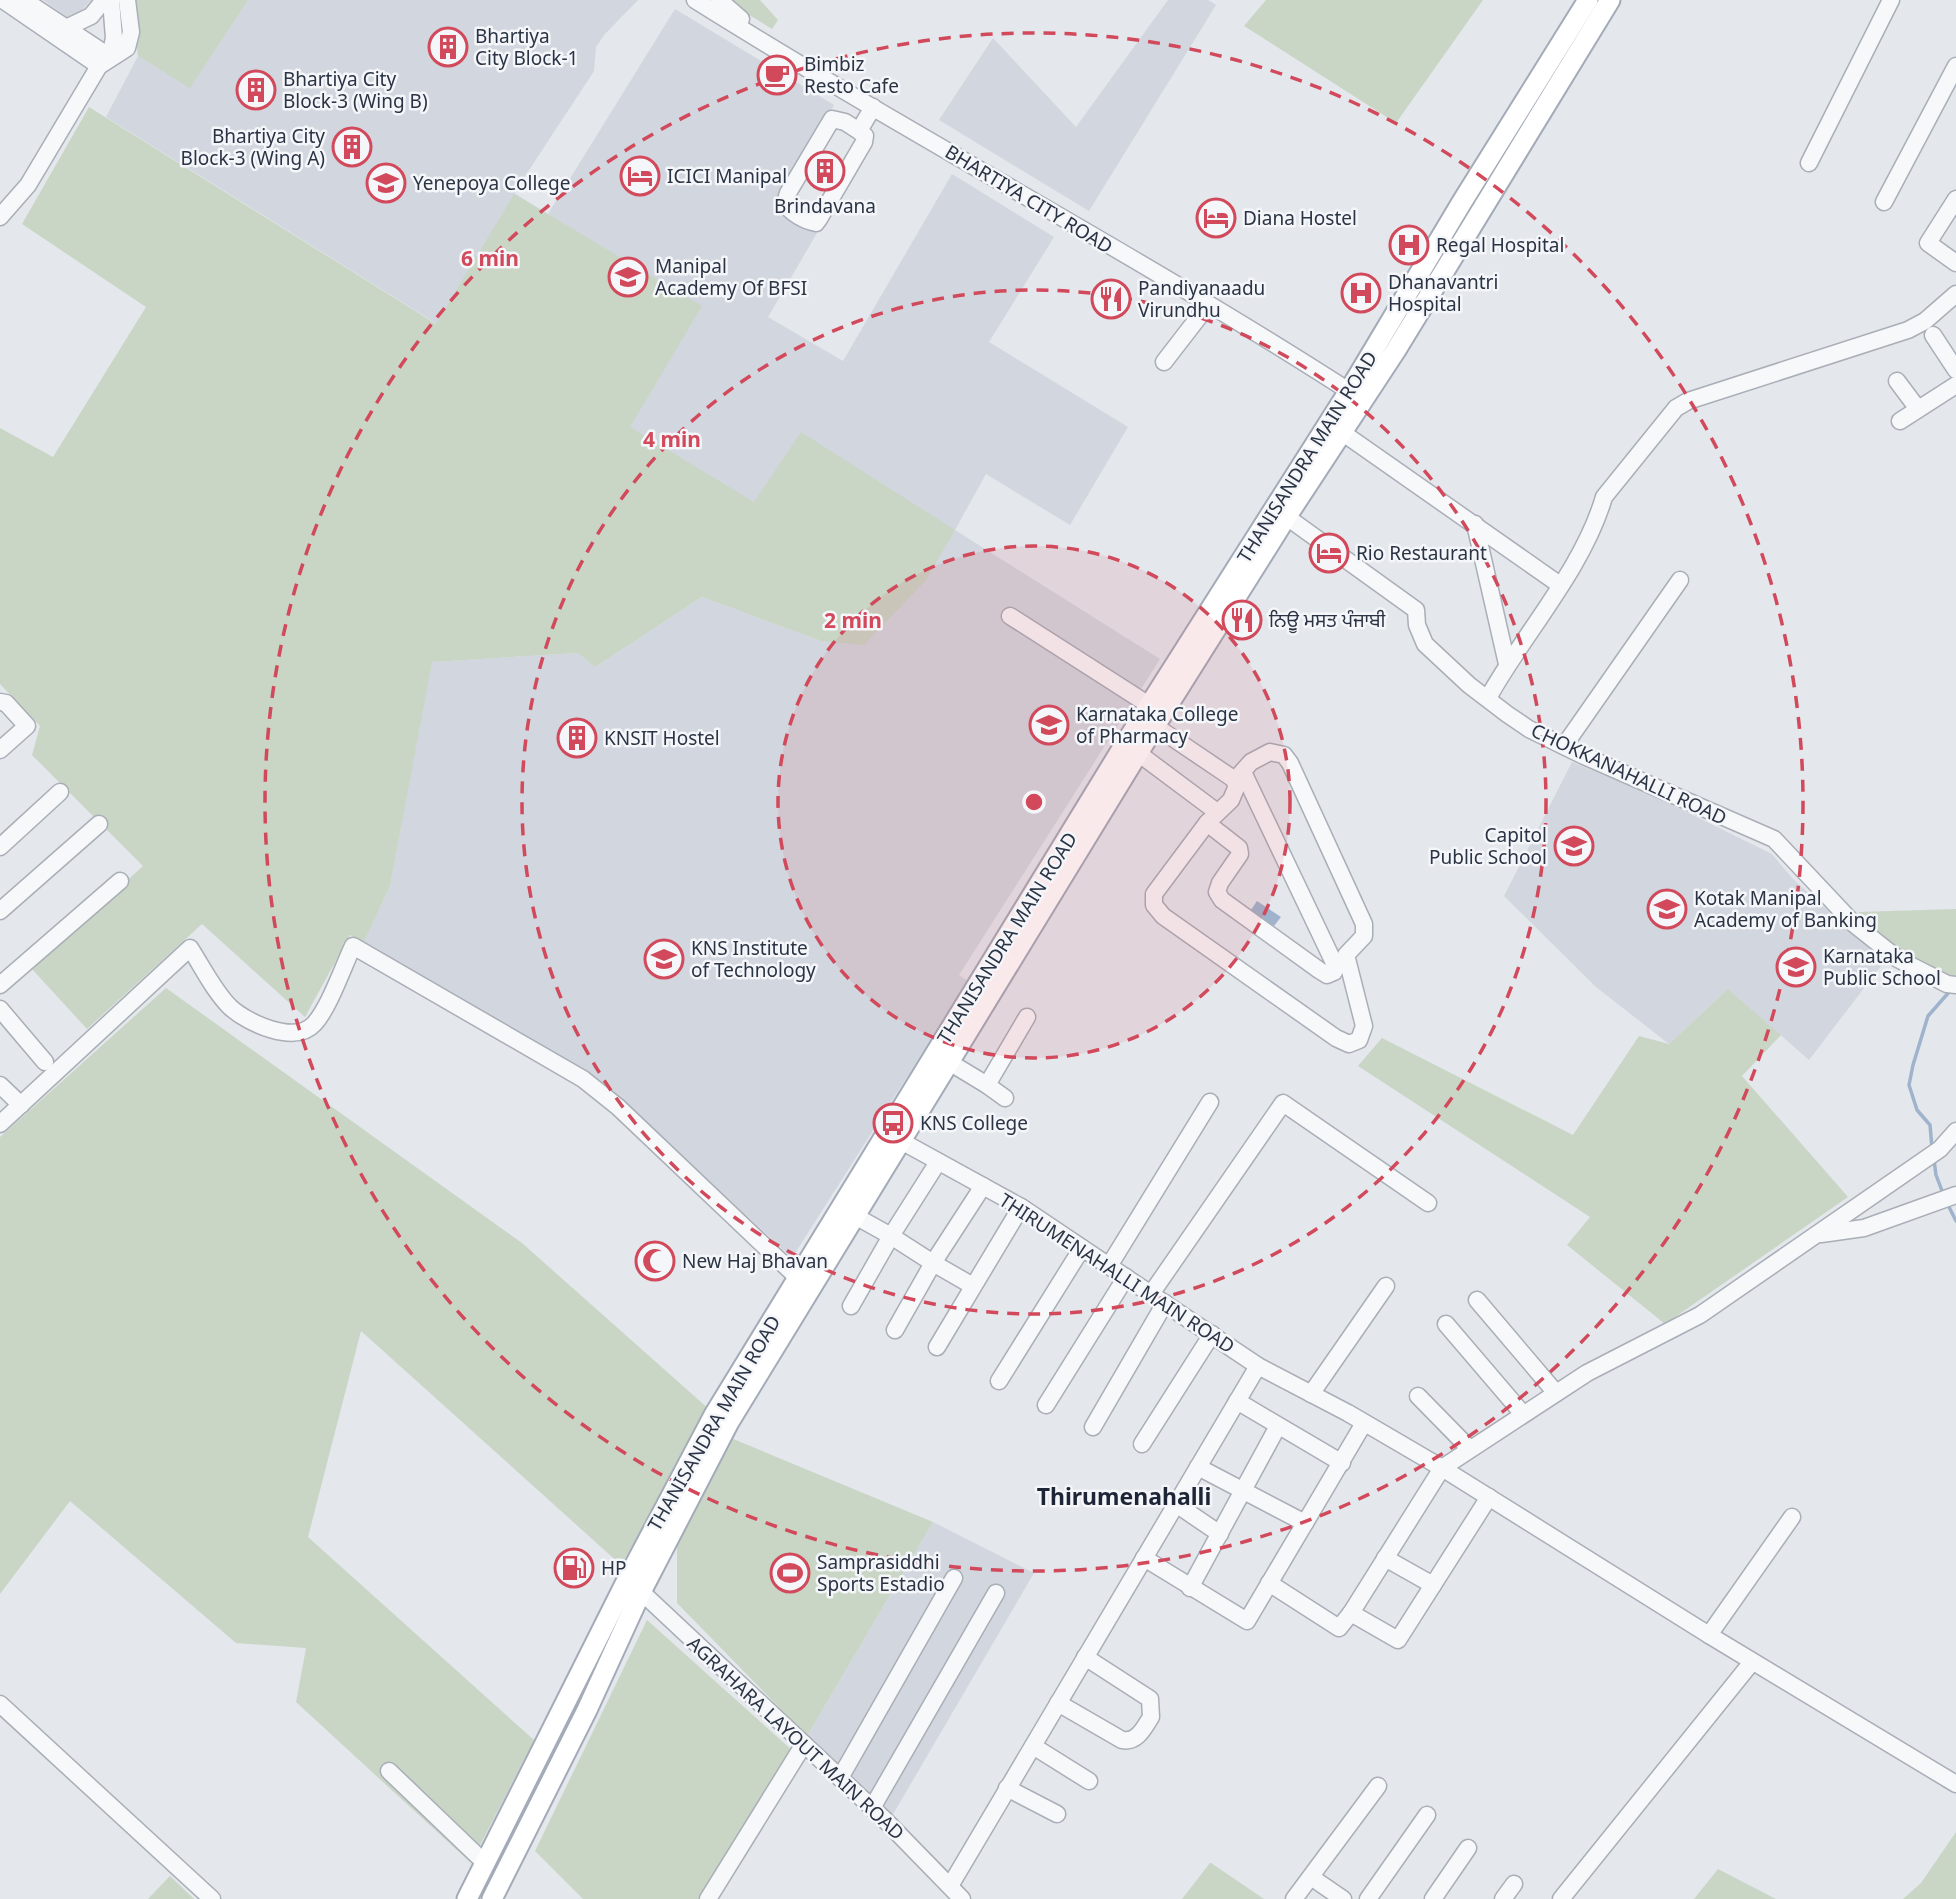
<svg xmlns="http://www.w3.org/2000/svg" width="1956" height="1899" viewBox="0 0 1956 1899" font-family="'Noto Sans','Noto Sans Gurmukhi',sans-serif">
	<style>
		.built { fill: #d2d6de }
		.green { fill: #c9d6c5 }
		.water { fill: #9fb4cc }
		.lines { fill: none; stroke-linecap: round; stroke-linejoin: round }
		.stream { stroke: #9fb4cc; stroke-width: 3.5 }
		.minor-casing { stroke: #a9aeb7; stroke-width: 19 }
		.major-casing { stroke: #a3abb8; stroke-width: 23 }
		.minor { stroke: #f7f8fa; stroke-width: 16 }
		.major { stroke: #fff; stroke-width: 19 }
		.ring { fill: none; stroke: #d1495b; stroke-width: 3.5; stroke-dasharray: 12 9 }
		.labels { text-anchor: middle; stroke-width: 5; stroke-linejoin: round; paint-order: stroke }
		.poi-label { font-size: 19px; fill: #2b3445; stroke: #f4f6f9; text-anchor: start }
		.street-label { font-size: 19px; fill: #2b3445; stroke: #f4f6f9 }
		.quarter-label { font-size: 23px; font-weight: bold; fill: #1d2536; stroke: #f4f6f9 }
		.centre { fill: #d1495b; stroke: #f4f6f9; stroke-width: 3.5 }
		.ring-label { font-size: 21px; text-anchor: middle; font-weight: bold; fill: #d1495b; stroke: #f4f6f9; stroke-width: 5; stroke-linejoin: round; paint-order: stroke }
	</style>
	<rect width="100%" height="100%" fill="#e4e7ec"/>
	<g class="built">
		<path d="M43 0H91L80 13 67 17Z"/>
		<path d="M248 0H638L605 34 596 47 594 71 514 193 548 214 675 9 834 105 773 207 817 233 768 317 843 361 952 174 1054 237 989 342 1128 427 1070 525 986 474 955 530 1160 659 959 975 968 981 792 1258 627 1104 585 1072 364 942 390 886 431 662 578 653 595 667 702 597 821 641 754 502 437 324 106 117 138 56 190 87Z"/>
		<path d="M1168 0H1208L1216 5 1089 211 939 120 993 38 1076 127Z"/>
		<path d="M1572 762 1656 797 1772 854 1792 878 1884 962 1809 1060 1728 989 1669 1044 1596 987 1504 896Z"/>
		<path d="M933 1522 1034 1573 892 1816 807 1736Z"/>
	</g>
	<g class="green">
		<path d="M131 0H248L190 88 138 56Z"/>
		<path d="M730 0H760L778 20 772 29 738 8Z"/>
		<path d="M1266 0H1483L1396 123 1244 26Z"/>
		<path d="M89 107 436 324 514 194 702 306 630 427 754 502 801 432 955 530 926 580 864 645 821 641 702 597 595 667 578 653 432 662 390 886 364 942 350 935 305 1017 202 924 87 1029 31 968 143 866 32 755 40 726 0 684V428L53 457 146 307 22 224Z"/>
		<path d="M1956 909V978C1916 973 1886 939 1858 912Z"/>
		<path d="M166 988 522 1243 710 1410 621 1565 361 1331 308 1537 534 1740 471 1863 296 1702 306 1648 236 1643 70 1501 0 1594V1137Z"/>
		<path d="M1728 989 1781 1035 1742 1076 1848 1197 1665 1324 1567 1245 1590 1217 1358 1066 1382 1038 1573 1135 1639 1036 1669 1044Z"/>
		<path d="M731 1438 933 1522 807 1736 677 1603V1543Z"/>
		<path d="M647 1620 794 1752 701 1899H583L535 1851Z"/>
		<path d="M1956 1832V1899H1903L1921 1883Z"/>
		<path d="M1210 1863H1211L1264 1899H1182Z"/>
		<path d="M1718 1869 1776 1899H1694Z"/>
		<path d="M170 1876 194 1899H148Z"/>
	</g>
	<path class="water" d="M1257 901 1281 917 1274 926 1251 910Z"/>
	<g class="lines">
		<g class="stream">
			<path d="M1932 1148 1930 1125 1917 1110 1909 1085 1913 1065 1928 1016 1950 991"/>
			<path d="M1934 1160 1936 1175 1944 1196"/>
			<path d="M1947 1203 1956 1221"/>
		</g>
		<defs>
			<g id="minor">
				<path d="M3 0 99 66"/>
				<path d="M24 0 110 57"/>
				<path d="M695 0C913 137 1142 257 1358 397"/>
				<path d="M719 0 741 19"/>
				<path d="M66 28 91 16 104 0"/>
				<path d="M110 57 114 38 111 0"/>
				<path d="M859 131 845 122 832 119 788 193 785 203C790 213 805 221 816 223L819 219 864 142 865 136 859 131 873 107"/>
				<path d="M1809 163 1891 0"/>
				<path d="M1956 199 1928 243 1956 263"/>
				<path d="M1884 202 1956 66"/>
				<path d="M0 217 28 185 99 66 127 48 131 32 127 0"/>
				<path d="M1933 335 1956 370"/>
				<path d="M1164 362 1208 305"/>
				<path d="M1897 381 1918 409"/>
				<path d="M1900 421 1956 385"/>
				<path d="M1343 433 1560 585"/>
				<path d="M1277 510 1416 610 1417 625 1425 644 1469 685 1507 714 1529 729 1584 756 1774 839 1854 924 1898 959 1947 984 1956 985"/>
				<path d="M1475 524 1507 664"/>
				<path d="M1010 616 1149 705"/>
				<path d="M1488 698C1524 633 1583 569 1604 497L1676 408 1688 401 1908 330 1925 321 1956 294"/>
				<path d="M0 702 6 703 27 726 0 750"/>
				<path d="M1155 726 1235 780"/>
				<path d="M1564 746 1680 580"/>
				<path d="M1270 752 1284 755 1290 763 1364 924V936L1346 955 1364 1026 1359 1040 1349 1044 1336 1038 1163 916 1154 905V894L1207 823 1231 800 1236 788 1235 780 1251 762Z"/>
				<path d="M1138 753 1217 812"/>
				<path d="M1207 823 1239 848 1240 854 1220 883 1217 892 1222 900 1319 970 1327 975 1334 972 1336 967 1243 772"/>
				<path d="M0 847 60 792"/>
				<path d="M0 911 99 824"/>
				<path d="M0 985 120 881"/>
				<path d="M0 1009 45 1062"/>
				<path d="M949 1062 987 1085 1027 1017"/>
				<path d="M0 1085 21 1105"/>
				<path d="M987 1085 1005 1098"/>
				<path d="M0 1124 190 948C203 968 214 991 230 1007 247 1023 295 1045 314 1024 329 1008 343 967 353 946L583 1079 618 1107 798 1278"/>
				<path d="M892 1136 1021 1207 1258 1366"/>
				<path d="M938 1162 891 1236 933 1263 983 1186"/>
				<path d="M1821 1234 1864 1228 1956 1195"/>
				<path d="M1109 1266 1210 1102"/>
				<path d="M1151 1294 1283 1103 1428 1203"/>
				<path d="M1477 1300 1556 1393"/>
				<path d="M851 1306 891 1236 855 1216"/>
				<path d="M1446 1324 1523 1414"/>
				<path d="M895 1330 933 1263 973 1286"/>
				<path d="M937 1347 1021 1207"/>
				<path d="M999 1381 1082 1248"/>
				<path d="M1311 1394 1386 1286"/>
				<path d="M1418 1396 1470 1449"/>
				<path d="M1237 1401 1342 1463"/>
				<path d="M1046 1405 1126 1277"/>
				<path d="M1093 1427 1165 1303"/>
				<path d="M1142 1444 1212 1334"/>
				<path d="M1489 1497 1398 1640 1351 1613 1442 1468 1587 1373 1700 1315 1940 1149 1956 1131"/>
				<path d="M1176 1504 1220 1534"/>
				<path d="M1305 1523 1364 1423"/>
				<path d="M1144 1558 1247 1621 1305 1523 1198 1467"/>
				<path d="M1385 1558 1433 1585"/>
				<path d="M1269 1583 1339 1628 1351 1613"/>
				<path d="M634 1585 884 1819 962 1899"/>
				<path d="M1190 1588 1278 1426"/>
				<path d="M1709 1635 1956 1784"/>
				<path d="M1058 1703 1122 1740C1137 1743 1144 1728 1151 1717L1150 1699 1085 1657"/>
				<path d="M0 1704 212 1899"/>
				<path d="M1033 1746 1089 1781"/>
				<path d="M389 1771 485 1863"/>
				<path d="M840 1778 954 1578"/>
				<path d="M1007 1788 1057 1814"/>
				<path d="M872 1808 996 1593"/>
				<path d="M1311 1877 1343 1899"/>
				<path d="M950 1886 1258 1366 1348 1413 1442 1468 1709 1635 1792 1517"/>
				<path d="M708 1899 804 1744"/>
				<path d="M1294 1899 1378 1786"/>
				<path d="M1368 1899 1427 1815"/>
				<path d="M1433 1899 1468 1848"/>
				<path d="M1503 1899 1514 1884"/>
				<path d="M1561 1899 1752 1662"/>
			</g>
			<g id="major">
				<path d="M467 1899 628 1578 714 1415 1128 739 1349 391 1462 202 1588 0"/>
				<path d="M492 1899 587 1710 641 1592 729 1422 1143 745 1287 516 1396 350 1610 0"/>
			</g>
		</defs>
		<use href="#minor" class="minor-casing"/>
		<use href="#major" class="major-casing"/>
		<use href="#minor" class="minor"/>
		<use href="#major" class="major"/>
	</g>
	<circle cx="1034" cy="802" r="256" fill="#d1495b" fill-opacity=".12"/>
	<g class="ring">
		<circle cx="1034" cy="802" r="256"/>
		<circle cx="1034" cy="802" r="512"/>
		<circle cx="1034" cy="802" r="769"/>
	</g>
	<defs>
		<symbol id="building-ring" viewBox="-11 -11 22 22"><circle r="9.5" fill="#f4f6f9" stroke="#d1495b" stroke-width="1.5"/><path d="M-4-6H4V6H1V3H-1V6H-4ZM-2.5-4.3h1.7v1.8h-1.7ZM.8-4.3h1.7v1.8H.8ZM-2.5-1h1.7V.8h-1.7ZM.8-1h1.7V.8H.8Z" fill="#d1495b"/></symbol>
		<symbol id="cafe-ring" viewBox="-11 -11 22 22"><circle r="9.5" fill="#f4f6f9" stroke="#d1495b" stroke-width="1.5"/><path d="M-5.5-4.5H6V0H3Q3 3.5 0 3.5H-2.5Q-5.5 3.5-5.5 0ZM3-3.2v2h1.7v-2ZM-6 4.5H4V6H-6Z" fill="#d1495b"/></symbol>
		<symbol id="hotel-ring" viewBox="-11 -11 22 22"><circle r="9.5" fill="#f4f6f9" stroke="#d1495b" stroke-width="1.5"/><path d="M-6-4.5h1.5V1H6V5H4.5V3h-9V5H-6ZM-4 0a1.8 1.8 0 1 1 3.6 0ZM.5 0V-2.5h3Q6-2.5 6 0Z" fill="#d1495b"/></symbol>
		<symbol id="university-ring" viewBox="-11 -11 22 22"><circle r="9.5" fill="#f4f6f9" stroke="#d1495b" stroke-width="1.5"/><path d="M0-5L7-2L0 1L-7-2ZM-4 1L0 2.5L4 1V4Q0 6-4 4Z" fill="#d1495b"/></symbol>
		<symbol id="hospital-ring" viewBox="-11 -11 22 22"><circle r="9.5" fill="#f4f6f9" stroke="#d1495b" stroke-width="1.5"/><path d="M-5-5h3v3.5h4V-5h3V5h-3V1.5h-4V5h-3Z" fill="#d1495b"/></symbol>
		<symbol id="restaurant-ring" viewBox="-11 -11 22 22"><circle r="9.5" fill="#f4f6f9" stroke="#d1495b" stroke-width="1.5"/><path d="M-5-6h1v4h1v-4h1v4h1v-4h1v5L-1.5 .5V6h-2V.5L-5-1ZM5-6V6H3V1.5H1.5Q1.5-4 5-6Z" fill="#d1495b"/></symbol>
		<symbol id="school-ring" viewBox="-11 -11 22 22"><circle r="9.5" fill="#f4f6f9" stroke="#d1495b" stroke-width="1.5"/><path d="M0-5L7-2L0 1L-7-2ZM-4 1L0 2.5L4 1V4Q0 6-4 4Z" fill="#d1495b"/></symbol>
		<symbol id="bus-ring" viewBox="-11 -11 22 22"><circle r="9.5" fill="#f4f6f9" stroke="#d1495b" stroke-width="1.5"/><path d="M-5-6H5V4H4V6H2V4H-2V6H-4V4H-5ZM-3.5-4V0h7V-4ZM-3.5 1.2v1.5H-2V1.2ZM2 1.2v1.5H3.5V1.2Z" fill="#d1495b"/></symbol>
		<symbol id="mosque-ring" viewBox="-11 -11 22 22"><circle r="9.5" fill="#f4f6f9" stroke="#d1495b" stroke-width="1.5"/><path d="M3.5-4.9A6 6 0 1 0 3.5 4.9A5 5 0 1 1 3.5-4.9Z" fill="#d1495b"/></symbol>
		<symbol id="fuel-ring" viewBox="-11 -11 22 22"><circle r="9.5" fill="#f4f6f9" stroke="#d1495b" stroke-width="1.5"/><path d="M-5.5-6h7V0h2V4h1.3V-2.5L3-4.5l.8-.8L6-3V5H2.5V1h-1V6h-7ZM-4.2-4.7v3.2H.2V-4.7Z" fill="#d1495b"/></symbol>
		<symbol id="stadium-ring" viewBox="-11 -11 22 22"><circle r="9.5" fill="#f4f6f9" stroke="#d1495b" stroke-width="1.5"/><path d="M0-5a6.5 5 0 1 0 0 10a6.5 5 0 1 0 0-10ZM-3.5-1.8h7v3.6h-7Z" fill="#d1495b"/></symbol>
	</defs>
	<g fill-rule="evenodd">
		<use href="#building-ring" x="426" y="25" width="44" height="44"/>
		<use href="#cafe-ring" x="755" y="53" width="44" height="44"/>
		<use href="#building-ring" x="234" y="68" width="44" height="44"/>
		<use href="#building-ring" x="330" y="125" width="44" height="44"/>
		<use href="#building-ring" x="803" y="149" width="44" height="44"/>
		<use href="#hotel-ring" x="618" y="154" width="44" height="44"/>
		<use href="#university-ring" x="364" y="161" width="44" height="44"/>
		<use href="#hotel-ring" x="1194" y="196" width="44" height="44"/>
		<use href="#hospital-ring" x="1387" y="223" width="44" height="44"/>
		<use href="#university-ring" x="606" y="255" width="44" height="44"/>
		<use href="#hospital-ring" x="1339" y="271" width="44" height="44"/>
		<use href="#restaurant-ring" x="1089" y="277" width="44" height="44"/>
		<use href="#hotel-ring" x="1307" y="531" width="44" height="44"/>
		<use href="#restaurant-ring" x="1220" y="598" width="44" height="44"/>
		<use href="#university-ring" x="1027" y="703" width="44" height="44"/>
		<use href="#building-ring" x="555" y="716" width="44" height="44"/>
		<use href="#school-ring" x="1552" y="824" width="44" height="44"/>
		<use href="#university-ring" x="1645" y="887" width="44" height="44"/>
		<use href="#university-ring" x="642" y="937" width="44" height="44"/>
		<use href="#school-ring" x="1774" y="945" width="44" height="44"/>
		<use href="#bus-ring" x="871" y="1101" width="44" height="44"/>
		<use href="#mosque-ring" x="633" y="1239" width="44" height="44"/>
		<use href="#fuel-ring" x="552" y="1546" width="44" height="44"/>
		<use href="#stadium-ring" x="768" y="1551" width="44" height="44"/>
	</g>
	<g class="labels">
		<g class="poi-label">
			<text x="475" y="43">Bhartiya<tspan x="475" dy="22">City Block-1</tspan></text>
			<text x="804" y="71">Bimbiz<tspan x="804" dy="22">Resto Cafe</tspan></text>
			<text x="283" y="86">Bhartiya City<tspan x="283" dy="22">Block-3 (Wing B)</tspan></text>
			<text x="325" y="143" text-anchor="end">Bhartiya City<tspan x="325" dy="22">Block-3 (Wing A)</tspan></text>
			<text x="667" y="183">ICICI Manipal</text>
			<text x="413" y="190">Yenepoya College</text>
			<text x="825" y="213" text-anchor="middle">Brindavana</text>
			<text x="1243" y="225">Diana Hostel</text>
			<text x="1436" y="252">Regal Hospital</text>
			<text x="655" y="273">Manipal<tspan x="655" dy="22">Academy Of BFSI</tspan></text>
			<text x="1388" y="289">Dhanavantri<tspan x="1388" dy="22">Hospital</tspan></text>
			<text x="1138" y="295">Pandiyanaadu<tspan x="1138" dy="22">Virundhu</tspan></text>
			<text x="1356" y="560">Rio Restaurant</text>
			<text x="1269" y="627">ਨਿਉੁੂ ਮਸਤ ਪੰਜਾਬੀ</text>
			<text x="1076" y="721">Karnataka College<tspan x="1076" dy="22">of Pharmacy</tspan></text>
			<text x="604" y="745">KNSIT Hostel</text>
			<text x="1547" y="842" text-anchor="end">Capitol<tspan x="1547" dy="22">Public School</tspan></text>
			<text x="1694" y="905">Kotak Manipal<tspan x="1694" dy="22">Academy of Banking</tspan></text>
			<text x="691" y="955">KNS Institute<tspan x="691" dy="22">of Technology</tspan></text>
			<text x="1823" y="963">Karnataka<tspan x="1823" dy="22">Public School</tspan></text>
			<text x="920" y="1130">KNS College</text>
			<text x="682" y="1268">New Haj Bhavan</text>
			<text x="817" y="1569">Samprasiddhi<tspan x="817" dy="22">Sports Estadio</tspan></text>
			<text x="601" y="1575">HP</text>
		</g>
		<g class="street-label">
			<text transform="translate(1029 199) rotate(31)" y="7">BHARTIYA CITY ROAD</text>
			<text transform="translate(1307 457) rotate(-58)" y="7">THANISANDRA MAIN ROAD</text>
			<text transform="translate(1629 774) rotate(25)" y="7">CHOKKANAHALLI ROAD</text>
			<text transform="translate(1007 938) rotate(-58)" y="7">THANISANDRA MAIN ROAD</text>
			<text transform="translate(1117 1273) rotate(33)" y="7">THIRUMENAHALLI MAIN ROAD</text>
			<text transform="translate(714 1423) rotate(-60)" y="7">THANISANDRA MAIN ROAD</text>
			<text transform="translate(796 1738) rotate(43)" y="7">AGRAHARA LAYOUT MAIN ROAD</text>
		</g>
		<g class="quarter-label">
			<text x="1124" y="1505">Thirumenahalli</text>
		</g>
	</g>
	<circle cx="1034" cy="802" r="10" class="centre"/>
	<g class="ring-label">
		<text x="490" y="266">6 min</text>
		<text x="672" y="447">4 min</text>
		<text x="853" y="628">2 min</text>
	</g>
</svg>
